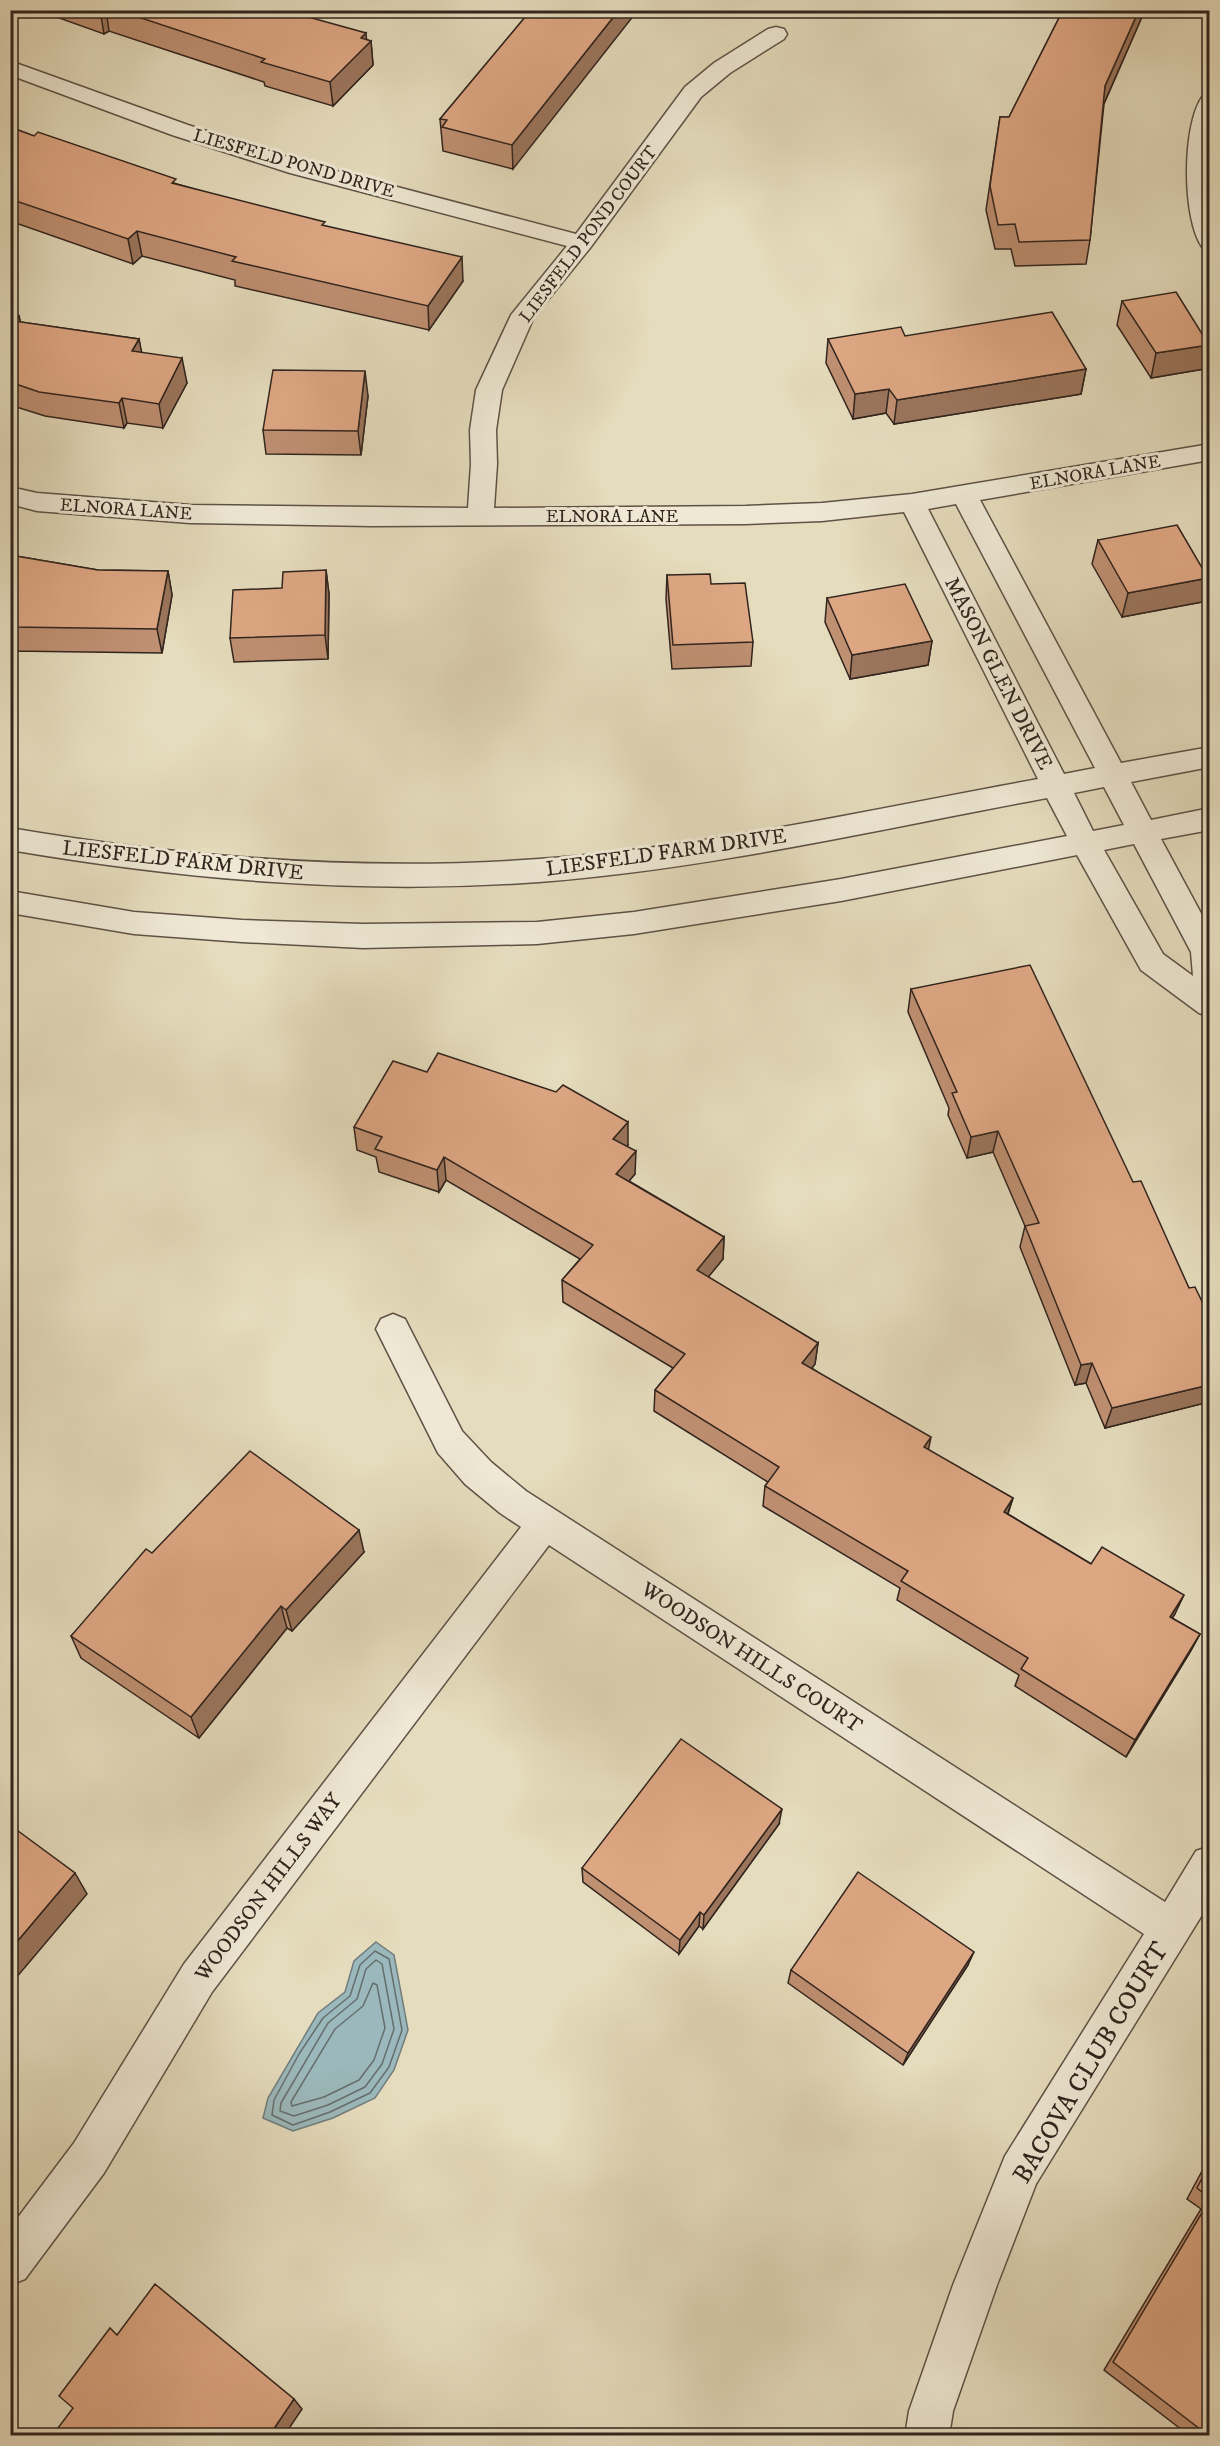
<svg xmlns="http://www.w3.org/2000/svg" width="1220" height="2446" viewBox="0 0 1220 2446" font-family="'IM FELL DW Pica',serif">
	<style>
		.water { fill: #9bb9bc; stroke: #717d7d; stroke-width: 1.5 }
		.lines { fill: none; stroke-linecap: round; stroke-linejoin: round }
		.shore { stroke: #666e6d; stroke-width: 1.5 }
		.minor-casing { stroke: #5e5246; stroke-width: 3 }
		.minor { fill: #eee8d4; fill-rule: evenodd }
		.wall { fill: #bf9072; stroke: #31241e; stroke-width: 1.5 }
		.shaded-wall { fill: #9b755c; stroke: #31241e; stroke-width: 1.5 }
		.building { fill: #dea784; stroke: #31241e; stroke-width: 1.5 }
		.labels { text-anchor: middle; stroke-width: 6; stroke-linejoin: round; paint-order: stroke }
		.far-street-label { font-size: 18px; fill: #31241e; stroke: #eee8d4 }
		.street-label { font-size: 21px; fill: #31241e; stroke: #eee8d4 }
		.near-street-label { font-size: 26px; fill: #31241e; stroke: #eee8d4 }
	</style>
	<rect width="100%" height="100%" fill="#e5dcbd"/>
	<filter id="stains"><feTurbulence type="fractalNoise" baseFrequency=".00333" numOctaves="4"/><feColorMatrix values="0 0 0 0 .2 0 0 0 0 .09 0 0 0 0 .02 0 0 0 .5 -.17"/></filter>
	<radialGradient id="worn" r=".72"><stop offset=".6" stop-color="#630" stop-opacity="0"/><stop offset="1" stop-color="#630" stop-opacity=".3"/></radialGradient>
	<path class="water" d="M376 1942 394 1955 408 2030 394 2070 375 2098 333 2118 293 2131 263 2118 268 2098 318 2013 345 1992 354 1961Z"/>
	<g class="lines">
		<g class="shore">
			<path d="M375 1951 389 1959 402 2030 389 2067 370 2093 330 2112 293 2125 272 2115 274 2100 299 2054 323 2018 350 1996 360 1965Z"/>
			<path d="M376 1960 382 1964 394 2029 382 2064 365 2087 328 2105 294 2116 280 2111 281 2103 328 2023 357 1999 366 1969Z"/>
			<path d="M373 1983 377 1985 385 2028 374 2060 359 2080 324 2097 292 2106 291 2102 335 2029 363 2006Z"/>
		</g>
		<defs>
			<g id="minor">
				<path d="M776 27 784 29 787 34 784 39 730 73 701 97 590 248 534 317 502 390 496 430 497 464 494 508 746 506 822 503 912 494 1210 444V460L980 500 1121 763 1210 747V767L1131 782 1151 820 1210 808V830L1161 839 1210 930V1017L1199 1013 1141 970 1077 855 841 901 634 934 537 944 363 948 242 942 134 934 10 913V891L134 912 242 920 363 924 537 922 634 912 841 879 1067 836 1047 798C879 829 710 869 539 882 361 895 186 880 10 850V828C186 858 362 872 539 859 707 847 873 809 1038 779L904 512 822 521 746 524 372 526 190 523 37 511 10 504V487L37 493 190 505 468 508 471 464 470 430 476 390 511 315 567 246 290 173 172 135 10 75V61L188 125 306 163 576 234 685 87 714 63 768 29ZM956 504 1095 768 1064 774 928 509ZM1104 787 1124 825 1093 831 1074 793ZM1134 844 1191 952 1193 976 1163 954 1104 850Z"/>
				<path d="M1210 95V249L1202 247C1182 218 1182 126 1202 97Z"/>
				<path d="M393 1314 405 1319 462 1431 491 1462 526 1491 1165 1902 1196 1851 1210 1846V1902L1036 2184 997 2285 953 2411 949 2436H905L909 2411 953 2285 1005 2156 1144 1934 549 1545 212 1992 104 2173 25 2279 10 2285V2228L74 2143 184 1964 521 1527 500 1513 465 1484 438 1453 376 1329 381 1319Z"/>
			</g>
		</defs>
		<use href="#minor" class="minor-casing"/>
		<use href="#minor" class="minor"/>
	</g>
	<g class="wall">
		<path d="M44 10H283L371 41 373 65 333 106 265 86 264 82 109 31 104 34 45 13Z"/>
		<path d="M531 10 513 169 443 151 440 119Z"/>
		<path d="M1063 10H1145L1104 104 1090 240 1086 264 1015 266 1011 249H995L986 210 1000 117H1009Z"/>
		<path d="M10 127 34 136 177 184 325 226 463 281 429 330 235 286V280L142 256 133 264 10 221Z"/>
		<path d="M1122 301 1204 369 1151 378 1117 325Z"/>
		<path d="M10 312 19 316 20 322 139 339 141 353 187 383 163 428 127 423 124 428 45 416 10 405Z"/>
		<path d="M905 336 1086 369 1081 394 894 424 886 413 853 419 826 363 828 339Z"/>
		<path d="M368 396 361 455 266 454 263 430Z"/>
		<path d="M1098 540 1202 602 1122 617 1092 564Z"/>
		<path d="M10 555 98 570 168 571 172 595 162 653 11 651 10 652Z"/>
		<path d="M326 570 329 594 328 659 234 662 230 638 282 588Z"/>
		<path d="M667 575 711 584 753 642 751 666 672 669 666 599Z"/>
		<path d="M827 598 932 641 928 665 850 679 825 622Z"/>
		<path d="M911 989 1133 1182 1189 1288 1209 1316V1402L1105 1428 1086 1383 1075 1385 1020 1247 1025 1226 993 1152 967 1158 948 1115 949 1108 908 1012Z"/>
		<path d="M427 1072 628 1145 627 1146 635 1174 629 1181 724 1237 723 1259 708 1277 818 1343 815 1364 812 1368 928 1450 1013 1498 1008 1514 1175 1614 1172 1618 1200 1634 1190 1652 1126 1757 1015 1686 1019 1675 897 1600 900 1588 763 1506 765 1486 768 1482 654 1411 655 1390 673 1368 563 1302 562 1280 580 1259 446 1180 439 1192 379 1172 376 1157 357 1150 354 1127Z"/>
		<path d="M364 1552 292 1631 287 1628 199 1738 81 1658 71 1636 152 1553Z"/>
		<path d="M779 1824 703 1929 699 1926 679 1954 583 1882 582 1868Z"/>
		<path d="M968 1965 903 2065 788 1983 791 1970Z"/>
		<path d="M1209 2158V2436H1190L1104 2370 1201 2209 1187 2199Z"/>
	</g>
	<g class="shaded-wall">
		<path d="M100 10H106L109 31 104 34Z"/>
		<path d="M619 10H638L513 169 512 145Z"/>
		<path d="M1139 10H1145L1101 110 1105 86Z"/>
		<path d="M366 33 367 45 371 41 373 65 333 106 330 82 361 38Z"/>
		<path d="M137 231 142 256 133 264 128 239Z"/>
		<path d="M462 257 463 281 429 330 428 306Z"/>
		<path d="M19 316 25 340 14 321Z"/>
		<path d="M139 339 144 364 132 351Z"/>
		<path d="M1209 345 1204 369 1151 378 1156 353Z"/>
		<path d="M182 358 187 383 163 428 159 404Z"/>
		<path d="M1086 369 1081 394 894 424 897 400Z"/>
		<path d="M365 371 368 396 361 455 358 431Z"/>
		<path d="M889 389 886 413 853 419 855 394Z"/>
		<path d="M122 398 127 423 124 428 119 403Z"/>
		<path d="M326 570 329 594 328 659 325 635Z"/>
		<path d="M168 571 172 595 162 653 157 629Z"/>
		<path d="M1208 578 1202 602 1122 617 1128 593Z"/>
		<path d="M932 641 928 665 850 679 852 655Z"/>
		<path d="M628 1122V1145L613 1161V1139Z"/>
		<path d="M998 1131 993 1152 967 1158 971 1137Z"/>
		<path d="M636 1151 635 1174 616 1196V1174Z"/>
		<path d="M444 1157 446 1180 439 1192 437 1170Z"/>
		<path d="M724 1237 723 1259 696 1292 697 1270Z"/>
		<path d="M818 1343 815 1364 800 1384 802 1363Z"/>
		<path d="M1092 1363 1086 1383 1075 1385 1081 1365Z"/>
		<path d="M1209 1385V1402L1105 1428 1112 1408Z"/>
		<path d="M931 1437 927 1457 924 1447Z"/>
		<path d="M1013 1498 1006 1518 1004 1512Z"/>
		<path d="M359 1530 364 1552 292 1631 286 1610Z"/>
		<path d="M1184 1595 1175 1614 1161 1635 1170 1617Z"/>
		<path d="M281 1606 287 1628 199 1738 191 1717Z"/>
		<path d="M1200 1634 1190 1652 1126 1757 1135 1740Z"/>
		<path d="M782 1809 779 1824 703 1929 704 1915Z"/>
		<path d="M75 1873 87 1894 10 1985V1950Z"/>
		<path d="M700 1912 699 1926 679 1954 680 1940Z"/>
		<path d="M974 1952 968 1965 903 2065 908 2053Z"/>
		<path d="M294 2399 302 2409 284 2436H269Z"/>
	</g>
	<g class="building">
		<path d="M117 10H283L366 33 361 38 371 41 330 82 261 62 265 59Z"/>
		<path d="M531 10H619L512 145 442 127 447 120 440 119Z"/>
		<path d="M1063 10H1139L1105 86 1090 240 1019 242 1015 224 998 225 990 186 1000 117H1009Z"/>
		<path d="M10 127 34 136 38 132 176 179 172 183 325 222 322 225 462 257 428 306 232 261 236 257 137 231 128 239 10 199Z"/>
		<path d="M1176 292 1209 345 1156 353 1122 301Z"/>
		<path d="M10 312 19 316 14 321 139 339 132 351 182 358 159 404 122 398 119 403 39 392 10 382Z"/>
		<path d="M1052 312 1086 369 897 400 889 389 855 394 828 339 901 327 905 336Z"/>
		<path d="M273 370 365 371 358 431 263 430Z"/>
		<path d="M1177 525 1208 578 1128 593 1098 540Z"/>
		<path d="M10 555 98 570 168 571 157 629 10 627Z"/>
		<path d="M326 570 325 635 230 638 233 590 282 588 283 572Z"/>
		<path d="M710 574 711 584 745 583 753 642 673 645 667 575Z"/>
		<path d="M905 584 932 641 852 655 827 598Z"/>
		<path d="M1030 965 1133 1182 1141 1181 1189 1288 1195 1287 1209 1316V1385L1112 1408 1092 1363 1081 1365 1025 1226 1039 1223 998 1131 971 1137 952 1093 957 1092 911 989Z"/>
		<path d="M438 1053 556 1092 563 1085 628 1122 613 1139 636 1151 616 1174 724 1237 697 1270 818 1343 802 1363 931 1437 924 1447 1013 1498 1004 1512 1091 1564 1102 1547 1184 1595 1170 1617 1200 1634 1135 1740 1021 1669 1028 1658 901 1581 908 1571 765 1486 779 1467 655 1390 685 1354 562 1280 593 1245 444 1157 437 1170 375 1149 382 1137 354 1127 393 1061 427 1072Z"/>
		<path d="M250 1451 359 1530 286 1610 281 1606 191 1717 71 1636 146 1549 152 1553Z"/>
		<path d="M681 1739 782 1809 704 1915 700 1912 680 1940 582 1868Z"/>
		<path d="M10 1825 75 1873 10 1950Z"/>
		<path d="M858 1872 974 1952 908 2053 791 1970Z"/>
		<path d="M1209 2165V2197L1197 2188Z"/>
		<path d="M1209 2201V2436L1113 2362Z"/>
		<path d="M155 2284 294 2399 269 2436H52L73 2408 59 2396 110 2328 117 2335Z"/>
	</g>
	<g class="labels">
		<g class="far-street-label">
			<text transform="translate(294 163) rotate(16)" y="6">LIESFELD POND DRIVE</text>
			<text transform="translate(588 234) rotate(-53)" y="6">LIESFELD POND COURT</text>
			<text transform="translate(1095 472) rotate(-10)" y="6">ELNORA LANE</text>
			<text transform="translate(126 509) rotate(4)" y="6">ELNORA LANE</text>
			<text x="612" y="522">ELNORA LANE</text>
		</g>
		<g class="street-label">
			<text transform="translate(999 673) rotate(63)" y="7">MASON GLEN DRIVE</text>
			<text transform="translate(666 852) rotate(-8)" y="7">LIESFELD FARM DRIVE</text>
			<text transform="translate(183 860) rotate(6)" y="7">LIESFELD FARM DRIVE</text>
			<text transform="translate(752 1657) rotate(33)" y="7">WOODSON HILLS COURT</text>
			<text transform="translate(268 1887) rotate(-53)" y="7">WOODSON HILLS WAY</text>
		</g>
		<g class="near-street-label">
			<text transform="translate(1090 2062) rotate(-59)" y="9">BACOVA CLUB COURT</text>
		</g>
	</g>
	<rect width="1220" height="2446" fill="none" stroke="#e5dcbd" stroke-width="36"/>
	<rect x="12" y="12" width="1196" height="2422" fill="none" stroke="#31241e" stroke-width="3"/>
	<rect x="18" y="18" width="1184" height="2410" fill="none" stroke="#31241e" stroke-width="1.5"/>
	<rect width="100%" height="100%" filter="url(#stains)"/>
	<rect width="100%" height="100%" fill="url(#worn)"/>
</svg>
